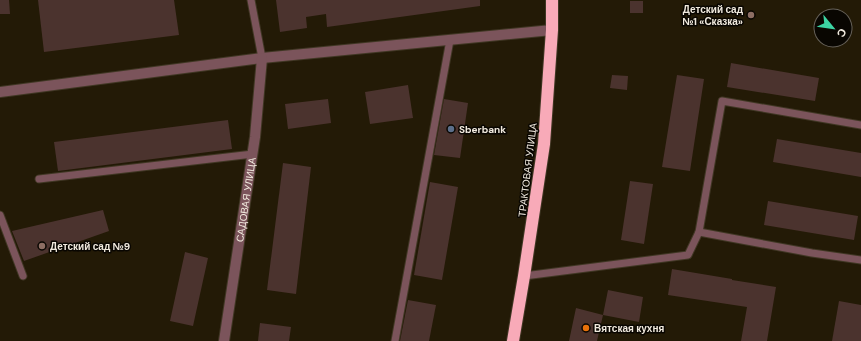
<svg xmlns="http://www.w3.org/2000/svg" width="861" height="341" viewBox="0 0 861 341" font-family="'DM Sans',sans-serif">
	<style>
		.building { fill: #4b332e }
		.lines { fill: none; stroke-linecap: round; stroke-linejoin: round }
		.lane-casing { stroke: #403724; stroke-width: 9 }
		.street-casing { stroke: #403724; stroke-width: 12 }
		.highway-casing { stroke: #403724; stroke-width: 14 }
		.lane { stroke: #7b545b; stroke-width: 7 }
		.street { stroke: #7b545b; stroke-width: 10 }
		.highway { stroke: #f8aab8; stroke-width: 12 }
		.education-dot { fill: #8d6e63; stroke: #090601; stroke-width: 1.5 }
		.service-dot { fill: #5c6f8a; stroke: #090601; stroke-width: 1.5 }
		.food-dot { fill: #e8710a; stroke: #090601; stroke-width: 1.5 }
		.labels { text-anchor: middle; stroke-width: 3; stroke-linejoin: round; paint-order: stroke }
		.poi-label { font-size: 10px; font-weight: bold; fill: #f1eade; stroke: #090601; text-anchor: start }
		.street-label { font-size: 10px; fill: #f1eade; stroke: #090601 }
	</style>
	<rect width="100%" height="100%" fill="#231a06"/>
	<g class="building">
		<path d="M0 0H9L10 14H0Z"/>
		<path d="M38 0H174L179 35 44 52Z"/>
		<path d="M276 0H480V6L327 27 326 14 306 17 307 28 280 32Z"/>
		<rect x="630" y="1" width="13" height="12"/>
		<path d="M731 63 819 78 815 101 727 87Z"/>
		<path d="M612 75 628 76 627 90 610 88Z"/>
		<path d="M677 75 704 79 690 171 662 167Z"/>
		<path d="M408 85 413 118 370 124 365 92Z"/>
		<path d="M328 99 331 123 288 129 285 104Z"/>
		<path d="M444 99 468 103 460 158 434 155Z"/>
		<path d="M228 120 232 149 58 171 54 142Z"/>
		<path d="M777 139 861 153V177L773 162Z"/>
		<path d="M283 163 311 167 296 294 267 290Z"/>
		<path d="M630 181 653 184 644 244 621 240Z"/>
		<path d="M430 182 458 187 442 280 414 275Z"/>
		<path d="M768 201 858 216 854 240 764 225Z"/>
		<path d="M103 210 109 231 24 261 12 231Z"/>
		<path d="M185 252 208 258 193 326 170 321Z"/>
		<path d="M672 269 732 279V280L776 287 767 341H741L747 307 668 295Z"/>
		<path d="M608 290 643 297 639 322 603 315Z"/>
		<path d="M408 300 436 305 429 341H400Z"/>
		<path d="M839 301 861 305V341H832Z"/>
		<path d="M576 308 603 315 597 341H569Z"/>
		<path d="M260 323 291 327 289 341H258Z"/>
	</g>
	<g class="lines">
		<defs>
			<g id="lane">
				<path d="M251 0 262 58"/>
				<path d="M39 179 253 154"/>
				<path d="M0 215 23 276"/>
				<path d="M699 232 812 253 861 260"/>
				<path d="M524 276 688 255 699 232 722 101 861 125"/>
				<path d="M395 341 450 40"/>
			</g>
			<g id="street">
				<path d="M0 92 262 58 552 30"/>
				<path id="s1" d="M224 341 255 137 262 58"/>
			</g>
			<path id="highway" d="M513 341 524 276 544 144 552 30V0"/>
		</defs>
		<use href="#lane" class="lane-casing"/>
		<use href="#street" class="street-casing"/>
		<use href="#highway" class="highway-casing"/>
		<use href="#lane" class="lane"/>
		<use href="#street" class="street"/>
		<use href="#highway" class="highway"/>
	</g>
	<g class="education-dot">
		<circle cx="751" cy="15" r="4"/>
		<circle cx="42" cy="246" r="4"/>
	</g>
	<circle class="service-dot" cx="451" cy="129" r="4"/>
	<circle class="food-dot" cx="586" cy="328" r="4"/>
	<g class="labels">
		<g class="poi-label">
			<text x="743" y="13" text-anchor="end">Детский сад<tspan x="743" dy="12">№1 «Сказка»</tspan></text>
			<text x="459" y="133">Sberbank</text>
			<text x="50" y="250">Детский сад №9</text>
			<text x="594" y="332">Вятская кухня</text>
		</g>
		<g class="street-label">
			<text transform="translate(527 170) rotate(-83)" y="4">ТРАКТОВАЯ УЛИЦА</text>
			<text dy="4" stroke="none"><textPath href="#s1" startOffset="143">САДОВАЯ УЛИЦА</textPath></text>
		</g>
	</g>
	<g transform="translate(833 28) rotate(119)"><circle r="19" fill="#090601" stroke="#666159"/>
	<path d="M0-3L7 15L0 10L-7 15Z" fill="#3dd4a3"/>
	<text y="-6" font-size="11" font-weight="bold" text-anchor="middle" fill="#f1eade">С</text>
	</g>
</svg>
